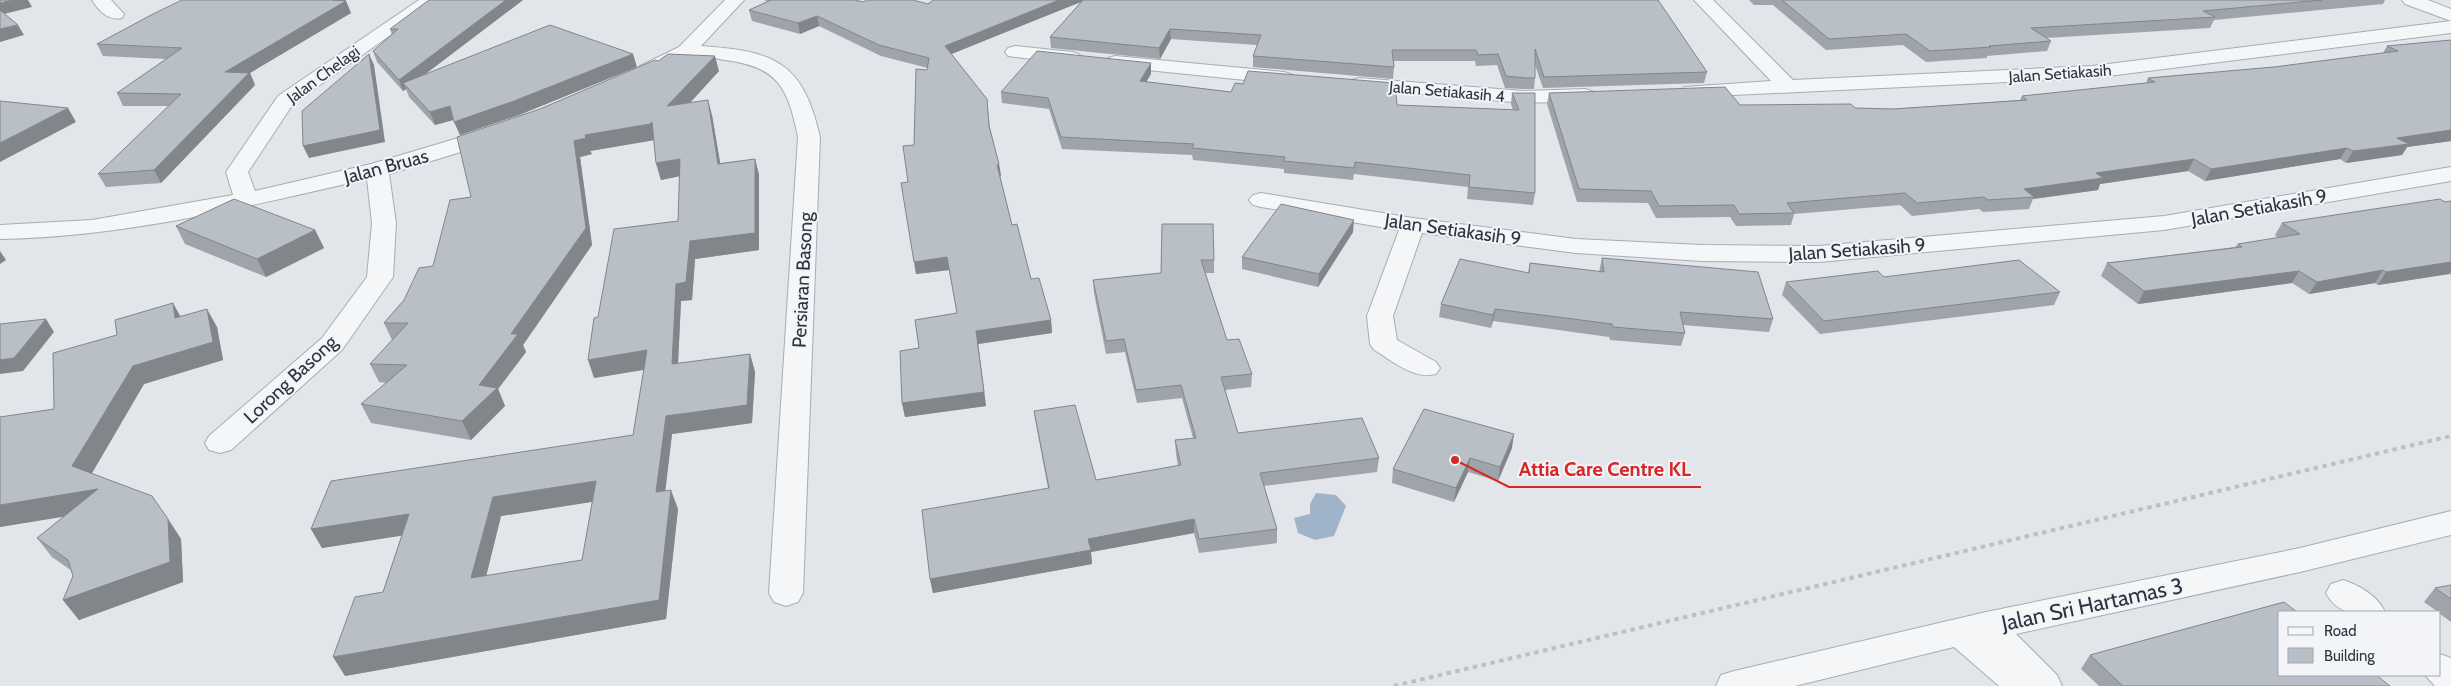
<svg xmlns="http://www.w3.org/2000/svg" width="2451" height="686" viewBox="0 0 2451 686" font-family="Cabin,sans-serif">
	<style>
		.water { fill: #9fb4c8 }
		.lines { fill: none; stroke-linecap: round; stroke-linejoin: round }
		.minor-casing { stroke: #a7acb4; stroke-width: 2 }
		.path { stroke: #bcc0c5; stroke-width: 4; stroke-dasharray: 4.5 4.5; stroke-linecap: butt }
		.minor { fill: #f5f6f8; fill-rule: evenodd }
		.wall { fill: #9fa4aa; fill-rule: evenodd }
		.shaded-wall { fill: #82868b }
		.building { fill: #b9bfc6; stroke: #82868b; fill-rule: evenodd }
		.labels { text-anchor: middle; stroke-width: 4; stroke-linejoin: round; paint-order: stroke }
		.far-street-label { font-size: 16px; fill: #2b3441; stroke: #f2f4f7 }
		.street-label { font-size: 19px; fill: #2b3441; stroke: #f2f4f7 }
		.near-street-label { font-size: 22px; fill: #2b3441; stroke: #f2f4f7 }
		.leader { fill: none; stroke: #d62828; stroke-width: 2 }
		.callout-dot { fill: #d62828; stroke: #f2f4f7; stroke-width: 2 }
		.callout-label { font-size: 20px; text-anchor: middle; font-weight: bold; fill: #d62828; stroke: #f2f4f7; stroke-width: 4; stroke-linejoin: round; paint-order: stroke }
	</style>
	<rect width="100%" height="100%" fill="#e2e5ea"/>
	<path class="water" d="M1316 493 1336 495 1346 506 1334 536 1315 540 1298 533 1294 518 1310 514V504Z"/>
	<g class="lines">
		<defs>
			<g id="minor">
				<path d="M92 0H111L124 14 122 18C108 21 99 11 92 0Z"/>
				<path d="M419 0H440L293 104 248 172 255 191 371 164 495 127 503 129 506 134 503 139 389 174 396 223 393 277 342 350 231 450 220 453 209 450 205 443 209 436 322 338 367 277 372 223 367 179C246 207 124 237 0 239V225L92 220 233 195 226 172 278 96Z"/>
				<path d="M725 0H744L701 46C775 51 803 62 820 137L803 593 798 602 786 606 774 602 769 593 798 137C788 88 778 66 724 60 714 58 700 55 689 57 672 60 659 79 640 74L637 70 640 66 679 47Z"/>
				<path d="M1694 0H1713L1793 80 2092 66 2451 21V33L2092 78 1691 97 1684 95 1681 91 1684 87 1771 81Z"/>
				<path d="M2402 0H2428L2451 9V21L2405 4Z"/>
				<path d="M1015 46 1072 52 1079 54 1082 58 1079 62 1072 64 1008 56 1005 52 1008 48Z"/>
				<path d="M1115 56 1284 72 1291 74 1294 78 1291 82 1284 84 1108 66 1105 62 1108 58Z"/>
				<path d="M1359 78 1524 91 1585 89 1592 91 1595 95 1592 99 1585 101 1524 103 1352 88 1349 84 1352 80Z"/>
				<path d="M2451 167V181L2164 230 1819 262 1702 261 1576 253 1422 233 1393 316 1397 340 1436 362 1440 368 1436 374C1414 380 1393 361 1374 350L1370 344 1367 316 1399 230 1261 207 1253 205 1249 200 1253 195 1261 193 1413 218 1576 239 1702 245 1819 246 2164 216Z"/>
				<path d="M2451 511V535L2300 572 2016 634 2057 675 2062 686H1999L1954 647 1795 686H1716L1721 675 1734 671 1986 612 2300 548Z"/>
				<path d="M2343 580C2359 585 2378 596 2385 612 2360 612 2340 619 2326 593L2331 584Z"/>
				<path d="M2440 654 2451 658V686H2435L2425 675H2440Z"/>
			</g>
		</defs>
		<use href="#minor" class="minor-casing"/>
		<path class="path" d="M1394 686 2451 436"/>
		<use href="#minor" class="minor"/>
	</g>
	<g class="wall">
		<path d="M429 0H523L424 75 637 67 519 115 460 135 454 120 435 125 409 97 406 89 403 91 377 62 373 51 392 35 390 29Z"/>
		<path d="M764 0H855L863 2 928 4 933 0H1658L1707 72 1704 83 1543 88 1535 65V78L1534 89H1524L1505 88 1497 65 1476 66 1475 61H1393L1394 67 1393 79 1253 67V56L1257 45 1171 39 1160 59 1051 48 1050 37 1082 1 952 54 988 111 990 128 999 164 1001 176H1000L1012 225 1031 279 1051 320 1052 333 978 344 986 406 905 417 902 403 919 348 957 313 949 270 916 274 908 182 914 145 928 68 881 56 819 26 800 34 752 21 749 10 768 2Z"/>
		<path d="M1749 0H2385L2383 4 2214 20 2210 28 2046 38 2051 41 2047 51 1987 56V58L1926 62 1903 45 1826 50 1773 5H1754Z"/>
		<path d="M345 1H346L351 13 250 73 255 85 161 183 106 187 98 174 169 106H123L117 93 166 59 103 56 97 44Z"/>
		<path d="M2451 40V141L2407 147 2402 155 2346 163 2340 159 2205 181 2188 171 2100 184 2098 190 2033 199 2029 209 1983 212 1979 209 1912 216 1900 205 1794 214 1791 225 1736 226 1730 217 1656 218 1648 203 1577 202 1547 104 1549 93 1740 105 1893 109 2020 100 2022 96 2146 83 2148 78 2274 67 2383 53 2387 46Z"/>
		<path d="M658 61 719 71 690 103 712 115 720 163 755 159 759 175V250L695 259 692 300 681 301 678 364 750 354 755 372 752 423 672 434 665 491 678 509 666 619 345 676 383 592 402 535 322 548 311 529 633 435 644 370 594 378 598 317 678 221 680 176 661 180 656 163 654 140 590 151 592 154 580 157 592 245 523 345 526 352 498 389 505 406 471 440 371 423 361 404 387 383 379 382 370 364 392 340 384 323 433 266 471 197 540 109ZM592 502 582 560 486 576 501 516Z"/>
		<path d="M1151 74 1146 82 1231 92 1397 105 1513 110 1511 104 1512 93H1535V193L1533 205 1467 199 1468 187 1354 174 1353 180 1284 173V169L1193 160 1192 155 1062 149 1049 109 1002 103 1001 92Z"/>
		<path d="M2451 201V275L2449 274 2378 285 2375 283 2309 294 2292 283 2138 304 2101 276 2107 263 2235 247 2238 244 2278 238 2275 235 2282 223Z"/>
		<path d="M1162 224 1214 260V273H1205L1227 340 1252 374 1251 387 1225 390 1238 433 1379 458 1377 472 1264 486 1277 529V543L1199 553 1194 533 1091 552 1092 564 933 593 930 579 1048 488 1036 424 1034 411 1096 480 1178 466 1176 454 1175 440 1193 438 1182 398 1137 403 1125 352 1106 354 1094 293 1093 280 1161 273Z"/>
		<path d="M176 226 315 230 324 248 266 277 185 244Z"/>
		<path d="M1353 232 1318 287 1242 269V257Z"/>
		<path d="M1602 258 1773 319 1769 332 1683 325 1685 333 1681 346 1610 340 1609 337 1493 321 1491 328 1439 317 1441 304 1528 273 1530 263 1599 272Z"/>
		<path d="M1884 277 2060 292 2054 305 1820 334 1782 295 1786 282Z"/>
		<path d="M180 317 217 327 223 360 144 384 92 473 168 519 181 539 183 582 79 620 63 600 73 576 72 571 52 557 37 538 64 516 0 527 54 409Z"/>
		<path d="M1512 448 1498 481 1468 472 1454 502 1392 483 1393 469Z"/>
		<path d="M2451 585V622L2440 614V612H2438L2424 602 2435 588Z"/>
		<path d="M2090 655 2390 686H2099L2081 669Z"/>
	</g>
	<g class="shaded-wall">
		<path d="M13 0H28L32 7 0 15V3Z"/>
		<path d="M326 0H346L340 5 346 1 351 13 250 73 255 85 161 183 154 170 225 72Z"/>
		<path d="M506 0H523L407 88 403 83 406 89 403 91 399 80Z"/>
		<path d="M1059 0H1086L946 56 945 46Z"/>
		<path d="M817 16 819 26 800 34 798 23Z"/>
		<path d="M18 25 24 35 0 42V29Z"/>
		<path d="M1170 29 1171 39 1160 59 1159 48Z"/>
		<path d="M369 54 374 65 385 142 309 158 303 146Z"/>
		<path d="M633 54 637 67 519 115 460 135 454 122Z"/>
		<path d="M715 56 719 71 672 122 667 106Z"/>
		<path d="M1151 63V74L1140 92V81Z"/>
		<path d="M708 100 712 115 723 180 718 164Z"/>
		<path d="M450 106 456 119 435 125 430 112Z"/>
		<path d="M68 108 76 122 0 162V143Z"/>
		<path d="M652 122 655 140 590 151 592 154 580 157 592 245 523 345 526 352 498 389 505 406 471 440 462 421 479 385 511 334 574 141 585 135Z"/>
		<path d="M2451 130V141L2407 147 2402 155 2346 163 2353 151 2397 138Z"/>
		<path d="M2347 148 2340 159 2205 181 2211 169Z"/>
		<path d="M680 159 685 175 661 180 656 163Z"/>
		<path d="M755 159 759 175V250L695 259 692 300 681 301 677 383 672 364 676 284 690 241Z"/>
		<path d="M2194 159 2188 171 2100 184 2098 190 2033 199 2034 197 2024 189 2096 173Z"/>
		<path d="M999 164 1001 176 998 177 997 165Z"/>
		<path d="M1354 220 1353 232 1318 287 1319 274Z"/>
		<path d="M315 230 324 248 266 277 257 259Z"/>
		<path d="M0 251 6 260 0 264Z"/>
		<path d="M947 257 949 270 916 274 914 262Z"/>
		<path d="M2451 262V271L2449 274 2378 285 2386 272Z"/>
		<path d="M2383 270 2375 283 2309 294 2317 282Z"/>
		<path d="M2299 271 2292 283 2138 304 2144 291Z"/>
		<path d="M173 303 183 321 175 318Z"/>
		<path d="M207 309 217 327 223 360 144 384 85 485 72 466 133 366Z"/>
		<path d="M1495 309 1493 321 1491 328 1493 315Z"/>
		<path d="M46 319 54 332 23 371 0 374V360Z"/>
		<path d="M1051 320 1052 333 978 344 986 406 905 417 902 403 976 331Z"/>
		<path d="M647 350 653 368 594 378 588 360Z"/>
		<path d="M750 354 755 372 752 423 672 434 663 511 656 492 666 416Z"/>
		<path d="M1514 434 1512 448 1498 481 1500 467Z"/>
		<path d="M1470 458 1468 472 1454 502 1456 488Z"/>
		<path d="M596 481 603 500 501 516 481 597 471 578 493 497Z"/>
		<path d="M98 489 111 509 0 527V505Z"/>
		<path d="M671 490 678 509 666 619 345 676 333 657 659 600Z"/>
		<path d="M409 514 419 533 322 548 311 529Z"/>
		<path d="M168 519 181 539 183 582 79 620 63 600Z"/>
		<path d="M1194 519V533L1091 552 1092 564 933 593 930 579 1088 539Z"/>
	</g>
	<g class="building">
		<path d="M0 0H13L0 3Z"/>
		<path d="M182 0H331L346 1 225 72 249 73 154 170 98 174 181 94 117 93 182 48 97 44 153 14Z"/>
		<path d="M429 0H506L399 80 373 51 398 29H390Z"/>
		<path d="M771 0H855L863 2 867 0H913L928 4 933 0H1059L945 46 987 99 989 126 999 164 997 165 1012 225 1017 224 1031 279 1039 278 1051 320 976 331 984 392 902 403 900 351 919 348 915 320 957 313 947 257 914 262 901 183 908 182 903 146 914 145 916 69 927 70 929 58 879 45 817 16 798 23 749 10Z"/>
		<path d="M1083 0H1658L1707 72 1544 77 1535 49V78H1526L1506 76 1498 54 1478 55 1476 50H1392L1394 67 1253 56 1261 35 1170 29 1159 48 1050 37Z"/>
		<path d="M1782 0H2322L2203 11 2215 17 2031 28 2051 41 1989 46 1991 47 1930 51 1906 34 1829 39Z"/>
		<path d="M0 10 18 25 0 29Z"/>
		<path d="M550 25 633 54 514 101 454 122 450 106 430 112 403 83Z"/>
		<path d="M2451 40V130L2397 138 2409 144 2353 151 2347 148 2211 169 2194 159 2096 173 2103 178 2024 189 2034 197 1988 200 1984 197 1917 203 1905 193 1787 203 1794 213 1739 214 1734 205 1659 206 1651 191 1579 189 1549 93 1725 87 1740 105 1851 104 1855 108 1893 109 2027 100 2022 96 2155 82 2148 78 2274 67 2398 51 2387 46Z"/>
		<path d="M1037 51 1151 63 1140 81 1231 92 1235 83 1243 84 1248 71 1395 83 1397 105 1519 110 1512 93H1535V193L1469 187 1470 175 1355 162 1354 168 1284 161 1285 157 1192 148 1194 144 1061 137 1048 98 1001 92Z"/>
		<path d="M369 54 380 130 303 146 302 111Z"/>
		<path d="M668 54 715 56 667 106 708 100 718 164 755 159V233L690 241 686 282 676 284 672 364 750 354 747 405 666 416 656 492 671 490 659 600 333 657 355 597 383 592 409 514 311 529 331 481 633 435 647 350 588 360 594 318 598 317 614 229 678 221 680 159 656 163 652 122 650 124 585 135 586 138 574 141 586 228 511 334H518L479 385 497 388 462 421 361 404 407 365 370 364 408 323H384L404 300 419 268 433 266 450 200 471 197 457 137 540 109 655 60 658 61ZM596 481 582 560 471 578 493 497Z"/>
		<path d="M0 101 68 108 0 143Z"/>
		<path d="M234 199 315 230 257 259 176 226Z"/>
		<path d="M2440 199 2445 202 2451 201V262L2386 272 2383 270 2317 282 2299 271 2144 291 2107 263 2242 247 2238 244 2300 234 2282 223Z"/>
		<path d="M1281 204 1354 220 1319 274 1242 257Z"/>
		<path d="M1162 224H1213L1214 260H1201L1227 340 1239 339 1252 374 1221 377 1238 433 1362 418 1379 458 1260 473 1277 529 1199 539 1194 519 1088 539 1091 550 930 579 922 510 1049 488 1034 411 1075 405 1096 480 1181 465 1175 440 1196 438 1181 385 1136 390 1124 339 1106 341 1093 280 1161 273Z"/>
		<path d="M1602 258 1758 272 1773 319 1680 312 1685 333 1613 327 1612 324 1495 309 1493 315 1441 304 1460 259 1529 273 1530 263 1604 272Z"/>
		<path d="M2019 260 2060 292 1824 321 1786 282 1878 271 1884 277Z"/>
		<path d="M173 303 175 318 207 309 213 342 133 366 72 466 152 496 168 519 170 562 63 600 73 576 68 560 37 538 98 489 0 505V417L54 409 53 353 117 335 115 320Z"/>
		<path d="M46 319 14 358 0 360V324Z"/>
		<path d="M1424 409 1514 434 1500 467 1470 458 1456 488 1393 469Z"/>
		<path d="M2451 585V599L2435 588Z"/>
		<path d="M2284 602 2297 612H2280V675H2376L2390 686H2123L2090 655Z"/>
	</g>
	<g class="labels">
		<g class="far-street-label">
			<text transform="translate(2060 73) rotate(-4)" y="6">Jalan Setiakasih</text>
			<text transform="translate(323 74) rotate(-36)" y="6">Jalan Chelagi</text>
			<text transform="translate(1447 91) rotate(5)" y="6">Jalan Setiakasih 4</text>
		</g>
		<g class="street-label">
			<text transform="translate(386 166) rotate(-15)" y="7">Jalan Bruas</text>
			<text transform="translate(2259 207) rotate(-10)" y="7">Jalan Setiakasih 9</text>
			<text transform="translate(1453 229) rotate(8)" y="7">Jalan Setiakasih 9</text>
			<text transform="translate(1857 249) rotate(-4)" y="7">Jalan Setiakasih 9</text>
			<text transform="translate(802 280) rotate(-87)" y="7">Persiaran Basong</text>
			<text transform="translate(290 379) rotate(-43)" y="7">Lorong Basong</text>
		</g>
		<g class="near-street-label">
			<text transform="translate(2092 604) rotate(-12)" y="8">Jalan Sri Hartamas 3</text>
		</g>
	</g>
	<path class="leader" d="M1455 460L1509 487H1701"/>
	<circle class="callout-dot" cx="1455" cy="460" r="5"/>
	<g class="callout-label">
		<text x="1605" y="476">Attia Care Centre KL</text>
	</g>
	<rect x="2278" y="611" width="162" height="65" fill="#f2f4f7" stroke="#a2a7ae"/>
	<rect x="2288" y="627" width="25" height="8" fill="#f5f6f8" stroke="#a2a7ae"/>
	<text x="2324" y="636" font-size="15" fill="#2b3441">Road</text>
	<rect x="2288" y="648" width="25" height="15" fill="#b9bfc6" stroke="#a2a7ae"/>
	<text x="2324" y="661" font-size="15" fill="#2b3441">Building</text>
</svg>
